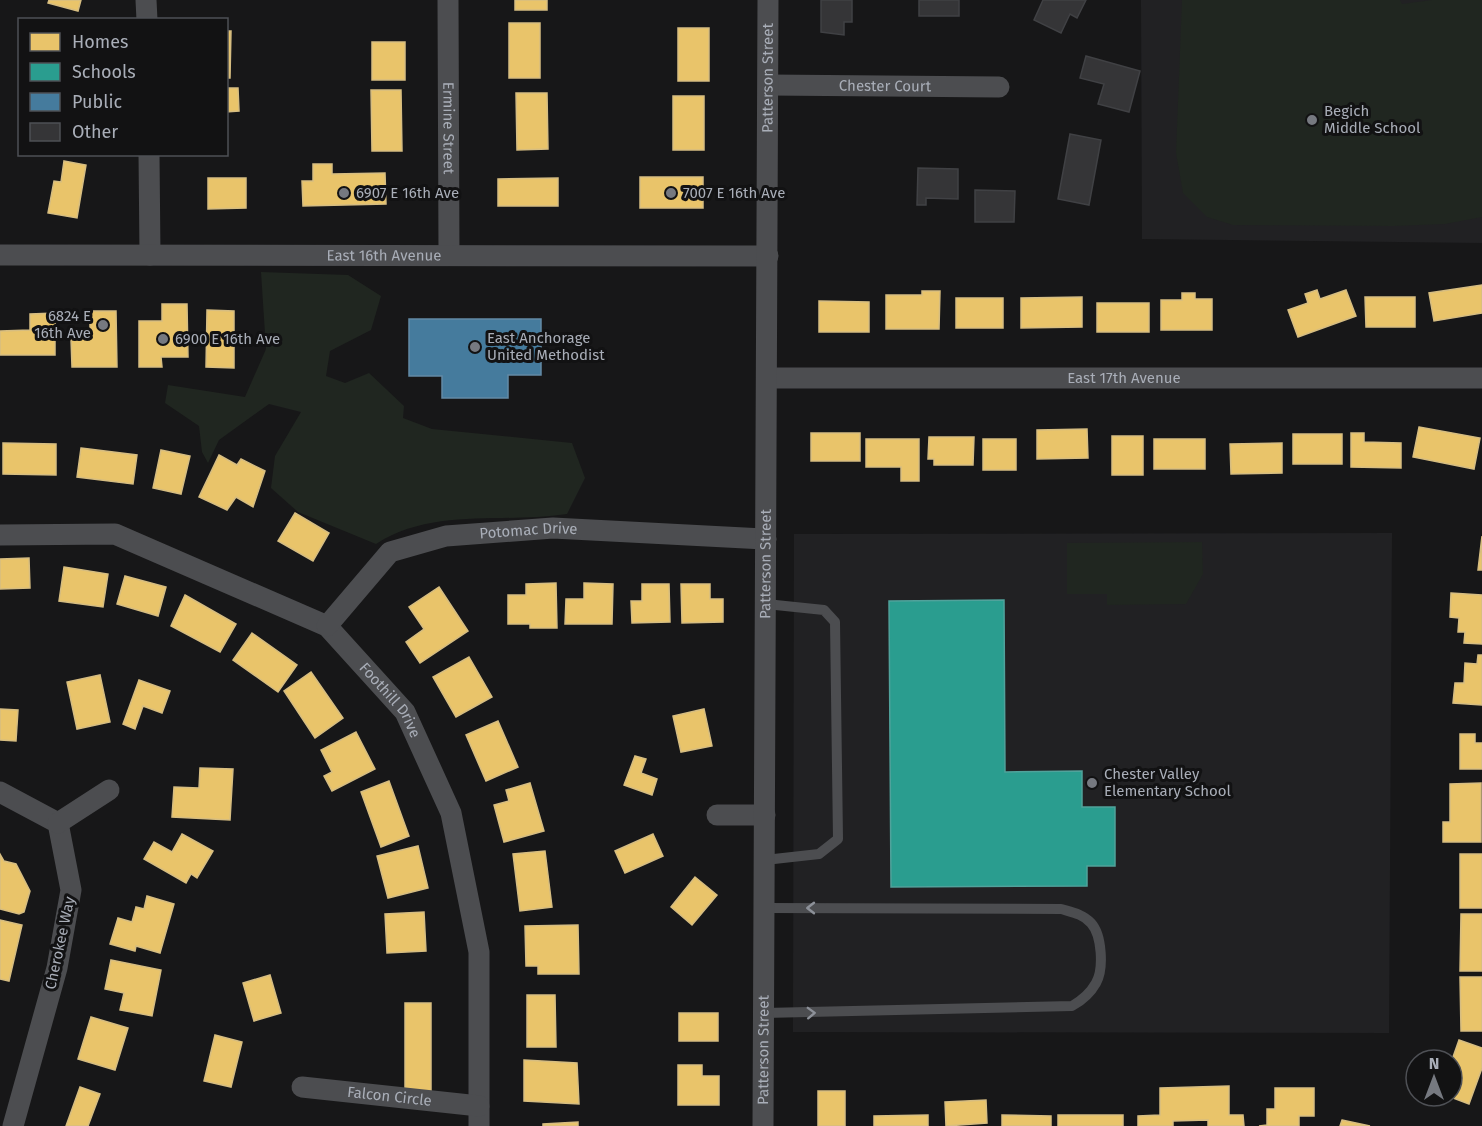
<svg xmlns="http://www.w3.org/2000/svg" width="1482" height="1126" viewBox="0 0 1482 1126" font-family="'Fira Sans',sans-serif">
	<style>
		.built { fill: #212123 }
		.green { fill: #202620 }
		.homes { fill: #e9c46a; stroke: #d6bd81; stroke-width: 1.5 }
		.schools { fill: #2a9d8f; stroke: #50a29b; stroke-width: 1.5 }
		.public { fill: #457b9d; stroke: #638aa5; stroke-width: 1.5 }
		.building { fill: #353537; stroke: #404144; stroke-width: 1.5 }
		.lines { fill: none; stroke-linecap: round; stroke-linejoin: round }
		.lane { stroke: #4c4d50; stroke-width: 10 }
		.street { stroke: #4c4d50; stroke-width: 21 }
		.oneway { stroke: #8d9199 }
		.poi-dot { fill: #767980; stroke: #121213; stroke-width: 2 }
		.labels { text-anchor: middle; stroke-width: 6; stroke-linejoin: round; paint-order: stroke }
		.street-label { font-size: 15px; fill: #a9aeb8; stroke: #121213 }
		.poi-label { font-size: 15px; fill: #a9aeb8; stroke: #121213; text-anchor: start }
	</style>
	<rect width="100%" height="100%" fill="#171718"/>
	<g class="built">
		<path d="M1141 0H1482V243L1142 239Z"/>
		<path d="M1392 533 1389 1033 793 1032 794 534Z"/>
	</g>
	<g class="green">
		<path d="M1182 0H1400L1402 4 1432 0H1482V217L1445 224 1394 226 1233 225 1207 217 1183 193 1176 153Z"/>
		<path d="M261 272 348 275 381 296 371 330 330 351 326 376 345 383 369 373 404 406 403 418 432 429 572 443 585 478 567 514C503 524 434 507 376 544L298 512 271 488 275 456 301 412 269 404 219 440 208 463 202 452 199 426 165 403 168 385 245 397 266 349Z"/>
		<path d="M1202 542 1203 574 1186 604 1107 605V594H1067V543Z"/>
	</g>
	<g class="homes">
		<path d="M49 0H81L78 11 48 3Z"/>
		<rect x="515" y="0" width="32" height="10"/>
		<rect x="509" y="23" width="31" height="55"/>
		<rect x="678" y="28" width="31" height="53"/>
		<path d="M226 31H231L230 78H226Z"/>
		<rect x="372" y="42" width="33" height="38"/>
		<path d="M226 88H238L239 111 226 112Z"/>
		<path d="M371 90H401L402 151H372Z"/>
		<path d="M516 93H547L548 149 517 150Z"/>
		<rect x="673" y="96" width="31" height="54"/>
		<path d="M64 161 86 165 77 218 48 213 54 181 61 182Z"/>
		<path d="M313 164H332V174L385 173 386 204 303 206 302 181H313Z"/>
		<rect x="640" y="177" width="63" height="31"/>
		<path d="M208 178H246V208L208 209Z"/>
		<path d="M558 178V206H498V179Z"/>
		<path d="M1482 285V313L1434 321 1429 293Z"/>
		<path d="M1317 290 1320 299 1346 290 1356 316 1298 337 1288 310 1308 303 1305 294Z"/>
		<path d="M922 291H940L939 329H886V295H922Z"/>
		<path d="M1182 293H1195V299H1212V330H1161V300H1182Z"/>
		<path d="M1082 297V327L1021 328V298Z"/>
		<path d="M1365 297H1415V327H1366Z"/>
		<rect x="956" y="298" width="47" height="30"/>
		<path d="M819 301 869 302V332H819Z"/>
		<rect x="1097" y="303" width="52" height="29"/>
		<path d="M162 304H187L188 357H161L162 367H139V321H162Z"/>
		<path d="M207 310 234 311V368L206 367Z"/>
		<path d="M90 311H116L117 367H72L71 339H90Z"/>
		<path d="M55 313V355H0V331L30 330V314Z"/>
		<path d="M1419 427 1480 438 1474 469 1413 457Z"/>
		<path d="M1087 429 1088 458 1037 459V430Z"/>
		<rect x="811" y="433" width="49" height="28"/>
		<path d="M1351 433H1364V442L1401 443V468L1351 467Z"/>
		<rect x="1293" y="434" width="49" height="30"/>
		<rect x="1112" y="436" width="31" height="39"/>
		<path d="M929 437H974L973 465H934V459H928Z"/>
		<path d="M866 439H919V481H901V467H866Z"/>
		<rect x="983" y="439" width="33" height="31"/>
		<rect x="1154" y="439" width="51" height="30"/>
		<path d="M3 443 56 444V475L3 474Z"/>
		<path d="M1282 443V473L1231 474 1230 444Z"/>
		<path d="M81 448 137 455 133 484 77 477Z"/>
		<path d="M161 450 190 456 181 494 153 488Z"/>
		<path d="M219 455 237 465 241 459 265 471 253 507 236 497 227 510 199 497Z"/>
		<path d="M295 513 329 533 313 561 278 541Z"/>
		<path d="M1482 536V570H1478Z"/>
		<path d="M29 558 30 588 0 589V559Z"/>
		<path d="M64 567 108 574 103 607 59 601Z"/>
		<path d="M125 576 166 587 158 616 117 604Z"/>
		<path d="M556 583 557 628H530V624H508V595H526V584Z"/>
		<path d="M584 583 613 584 612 624H565L566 599H584Z"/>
		<path d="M642 584H669L670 622 632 623 631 601H642Z"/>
		<path d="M681 584H710V599H723V622L682 623Z"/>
		<path d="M439 587 468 631 420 663 406 642 424 629 409 607Z"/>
		<path d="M1451 593 1482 595V644L1464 643 1465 632H1458L1459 618 1450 617Z"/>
		<path d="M185 595 236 624 220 652 171 626Z"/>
		<path d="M252 633 297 665 278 692 233 660Z"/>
		<path d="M1478 655H1482V705L1453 703 1455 683H1464L1465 663 1477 664Z"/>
		<path d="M469 657 492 697 456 717 433 677Z"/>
		<path d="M311 672 343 718 315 738 284 691Z"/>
		<path d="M100 675 110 722 77 729 67 682Z"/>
		<path d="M139 680 170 691 162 713 143 706 135 729 123 724Z"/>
		<path d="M0 709 18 710 16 741 0 740Z"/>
		<path d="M704 709 712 746 681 752 673 716Z"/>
		<path d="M498 721 518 767 486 781 466 735Z"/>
		<path d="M356 732 375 769 332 791 324 776 332 772 321 750Z"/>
		<path d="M1460 734H1475V743H1482V769H1460Z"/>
		<path d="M635 756 646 759 641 773 657 779 652 795 624 785Z"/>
		<path d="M200 768 233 769 230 820 172 817 174 787 199 788Z"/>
		<path d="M389 781 409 836 381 847 361 792Z"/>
		<path d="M530 783 544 831 504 842 494 805 509 801 506 790Z"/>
		<path d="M1481 783V842H1443V822H1450V784Z"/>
		<path d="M182 834 213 851 197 878 191 874 186 883 144 859 154 842 172 852Z"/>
		<path d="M653 834 663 856 625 873 615 851Z"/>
		<path d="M418 846 428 888 388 898 377 856Z"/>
		<path d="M545 851 552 907 520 911 513 854Z"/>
		<path d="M0 854 4 861 16 864 30 891 24 912 19 914 0 909Z"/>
		<rect x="1460" y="854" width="22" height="54"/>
		<path d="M695 877 717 895 692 925 671 907Z"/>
		<path d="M147 896 174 904 160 953 136 946 135 951 110 944 118 918 132 922 136 907 144 909Z"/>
		<path d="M424 912 426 951 387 953 385 914Z"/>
		<path d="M1461 914H1482V971H1460Z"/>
		<path d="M0 920 22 925 9 981 0 979Z"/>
		<path d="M578 925 579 974H538V966H526L525 926Z"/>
		<path d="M111 960 161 970 152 1016 120 1010 124 993 105 989Z"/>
		<path d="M270 975 281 1013 254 1021 243 983Z"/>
		<path d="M1460 977H1482V1031H1461Z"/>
		<path d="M527 995H555L556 1047H527Z"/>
		<rect x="405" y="1003" width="26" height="90"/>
		<rect x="679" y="1013" width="39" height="28"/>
		<path d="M91 1017 128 1028 115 1070 78 1059Z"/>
		<path d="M215 1035 242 1042 231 1087 204 1081Z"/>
		<path d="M1459 1040 1482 1048V1068L1469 1104 1448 1096H1452V1060Z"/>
		<path d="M524 1060 577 1063 579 1104 524 1101Z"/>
		<path d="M678 1065H702V1076H719V1105H678Z"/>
		<path d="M1229 1086V1115H1243L1244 1126H1208V1120L1173 1121V1126H1138V1116L1160 1115V1088Z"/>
		<path d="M80 1087 100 1094 88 1126H66Z"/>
		<path d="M1275 1088H1314V1116H1299V1126H1259L1267 1125V1109H1275Z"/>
		<rect x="818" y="1091" width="27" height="35"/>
		<path d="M986 1100 987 1123 946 1126 945 1102Z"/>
		<path d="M928 1115V1126H874V1116Z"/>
		<path d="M1002 1115 1051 1116V1126H1002Z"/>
		<rect x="1058" y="1115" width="65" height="11"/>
		<path d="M1342 1120 1370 1126H1340Z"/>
		<path d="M578 1122V1126H543V1124Z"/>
	</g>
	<path class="schools" d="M1004 600 1005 772 1082 771V807H1115V866H1087V886L891 887 889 601Z"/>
	<path class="public" d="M409 319H541V375H508V398H442V376H409Z"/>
	<g class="building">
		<path d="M821 0H852V22H844V35L821 32Z"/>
		<rect x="919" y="0" width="40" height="16"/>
		<path d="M1043 0H1086L1077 18 1070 14 1061 33 1034 20Z"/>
		<path d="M1086 56 1140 71 1129 112 1098 104 1104 84 1080 78Z"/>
		<path d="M1070 134 1101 140 1089 205 1058 199Z"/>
		<path d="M918 168 958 169V199L926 198V205H917Z"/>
		<path d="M975 190 1015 191 1014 222H975Z"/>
	</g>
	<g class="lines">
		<g class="lane">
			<path d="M765 860 819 854 838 839 835 622 824 610 766 604"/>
			<path d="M764 1013 1072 1006C1081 1001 1091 992 1096 983 1104 969 1102 935 1091 923 1083 914 1071 912 1061 909L764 908"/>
		</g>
		<g class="street">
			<path d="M146 0 147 20"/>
			<path id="s1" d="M448 0 449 255"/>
			<path id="s2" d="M769 85 999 87"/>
			<path d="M149 154 150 255"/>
			<path id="s3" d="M0 255 768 256"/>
			<path id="s4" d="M767 378H1482"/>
			<path id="s5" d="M0 535 115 534 327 626 405 712 451 813 479 952V1126"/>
			<path id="s6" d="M327 626 390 552 446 536 553 528 766 539"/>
			<path d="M0 792 58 823 71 890 57 968 13 1126"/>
			<path d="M717 815H765"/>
			<path d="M58 823 109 790"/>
			<path id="s7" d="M302 1087 479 1106"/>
			<path id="s8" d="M763 1126 768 0"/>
		</g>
	</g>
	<defs><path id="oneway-chevron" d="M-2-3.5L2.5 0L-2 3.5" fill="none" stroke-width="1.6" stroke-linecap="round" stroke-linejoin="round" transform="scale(1.5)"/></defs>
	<g class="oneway">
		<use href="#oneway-chevron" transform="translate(811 908) rotate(180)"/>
		<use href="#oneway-chevron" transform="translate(811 1013) rotate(-2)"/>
	</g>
	<g class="poi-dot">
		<circle cx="1312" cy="120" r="6"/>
		<circle cx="344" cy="193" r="6"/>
		<circle cx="671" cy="193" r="6"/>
		<circle cx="103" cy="325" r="6"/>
		<circle cx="163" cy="339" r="6"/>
		<circle cx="475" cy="347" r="6"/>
		<circle cx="1092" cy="783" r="6"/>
	</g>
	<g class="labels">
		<g class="street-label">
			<text dy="5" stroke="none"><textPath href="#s8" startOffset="1048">Patterson Street</textPath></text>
			<text dy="5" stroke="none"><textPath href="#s2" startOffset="116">Chester Court</textPath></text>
			<text dy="5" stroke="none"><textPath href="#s1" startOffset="128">Ermine Street</textPath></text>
			<text dy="5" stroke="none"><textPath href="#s3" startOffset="384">East 16th Avenue</textPath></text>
			<text dy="5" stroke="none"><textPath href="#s4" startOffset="357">East 17th Avenue</textPath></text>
			<text dy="5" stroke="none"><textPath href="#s6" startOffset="238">Potomac Drive</textPath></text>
			<text dy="5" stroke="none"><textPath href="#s8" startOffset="562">Patterson Street</textPath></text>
			<text dy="5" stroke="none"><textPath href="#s5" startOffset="444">Foothill Drive</textPath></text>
			<text transform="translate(60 943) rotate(-78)" y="5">Cherokee Way</text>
			<text dy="5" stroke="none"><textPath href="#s8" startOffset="76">Patterson Street</textPath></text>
			<text dy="5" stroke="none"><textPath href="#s7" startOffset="88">Falcon Circle</textPath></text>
		</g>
		<g class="poi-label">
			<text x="1324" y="116">Begich<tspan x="1324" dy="17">Middle School</tspan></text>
			<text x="356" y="198">6907 E 16th Ave</text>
			<text x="683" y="198">7007 E 16th Ave</text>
			<text x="91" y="321" text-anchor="end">6824 E<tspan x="91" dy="17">16th Ave</tspan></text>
			<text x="487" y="343">East Anchorage<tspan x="487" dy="17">United Methodist</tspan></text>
			<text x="175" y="344">6900 E 16th Ave</text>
			<text x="1104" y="779">Chester Valley<tspan x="1104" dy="17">Elementary School</tspan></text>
		</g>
	</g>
	<rect x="18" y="18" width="210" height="138" fill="#121213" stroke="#4e5055" stroke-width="1.5"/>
	<rect x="30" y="33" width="30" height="18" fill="#e9c46a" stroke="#4e5055" stroke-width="1.5"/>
	<text x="72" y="48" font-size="18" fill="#a9aeb8">Homes</text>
	<rect x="30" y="63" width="30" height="18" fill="#2a9d8f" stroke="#4e5055" stroke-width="1.5"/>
	<text x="72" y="78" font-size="18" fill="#a9aeb8">Schools</text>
	<rect x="30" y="93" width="30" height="18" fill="#457b9d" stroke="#4e5055" stroke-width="1.5"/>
	<text x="72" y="108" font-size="18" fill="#a9aeb8">Public</text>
	<rect x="30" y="123" width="30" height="18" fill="#353537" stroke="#4e5055" stroke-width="1.5"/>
	<text x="72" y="138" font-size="18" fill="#a9aeb8">Other</text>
	<g transform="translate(1434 1078)"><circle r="28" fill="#121213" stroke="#4e5055" stroke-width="1.5"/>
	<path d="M0-4.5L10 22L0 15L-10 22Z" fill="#767980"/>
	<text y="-9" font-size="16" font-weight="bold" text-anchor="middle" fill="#a9aeb8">N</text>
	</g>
</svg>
